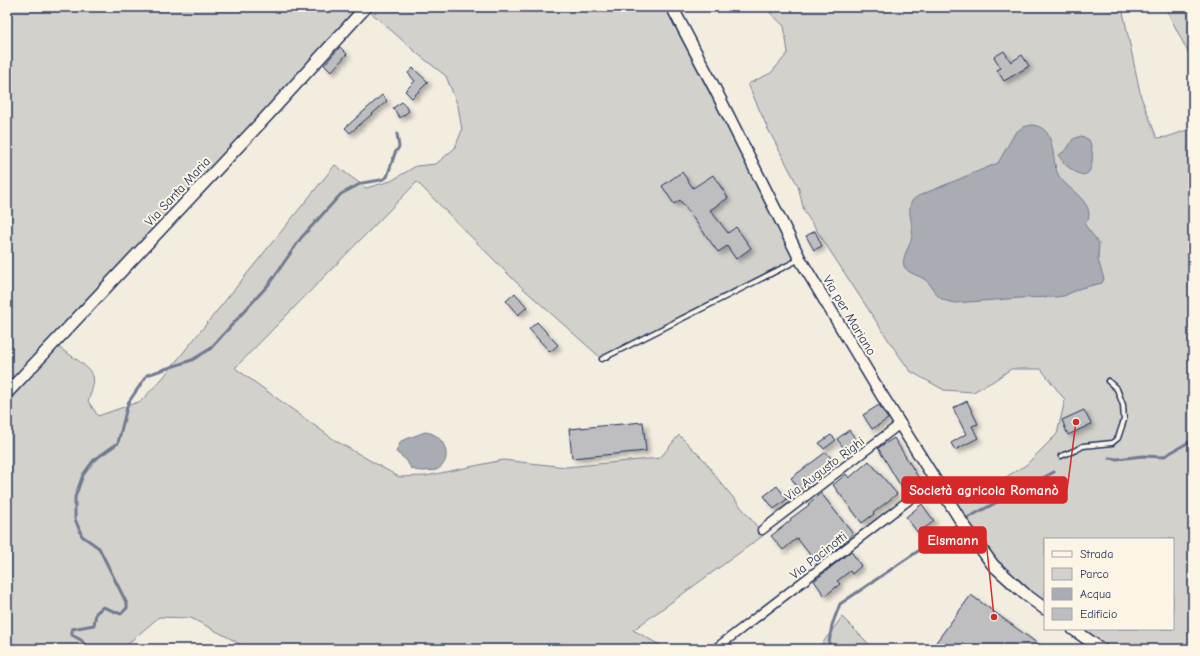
<svg xmlns="http://www.w3.org/2000/svg" width="1200" height="656" viewBox="0 0 1200 656" font-family="'Comic Neue',sans-serif">
	<style>
		.green { fill: #d3d1cc; stroke: #778095; fill-rule: evenodd }
		.water { fill: #a9acb3; stroke: #707a91 }
		.lines { fill: none; stroke-linecap: round; stroke-linejoin: round }
		.stream { stroke: #707a91; stroke-width: 3 }
		.building { fill: #bebec0; stroke: #1b2f5e; filter: url(#shadow) }
		.lane-casing { stroke: #1b2f5e; stroke-width: 7 }
		.street-casing { stroke: #1b2f5e; stroke-width: 11 }
		.secondary-casing { stroke: #1b2f5e; stroke-width: 14 }
		.lane { stroke: #fcf5e5; stroke-width: 4 }
		.street { stroke: #fcf5e5; stroke-width: 8 }
		.secondary { stroke: #fcf5e5; stroke-width: 11 }
		.labels { text-anchor: middle; stroke-width: 4; stroke-linejoin: round; paint-order: stroke }
		.street-label { font-size: 13px; fill: #1b2f5e; stroke: #fcf5e5 }
		.leader { fill: none; stroke: #d62828; stroke-width: 1.5 }
		.callout-dot { fill: #d62828; stroke: #fcf5e5; stroke-width: 1.5 }
		.callout { fill: #d62828; stroke: #d62828; stroke-width: 1.5 }
		.callout-label { font-size: 14px; text-anchor: middle; font-weight: bold; fill: #fff }
	</style>
	<defs>
		<filter id="shadow"><feDropShadow dx="3.5" dy="3.5" stdDeviation="2" flood-color="#0004"/></filter>
	</defs>
	<rect width="100%" height="100%" fill="#f3ede0"/>
	<filter id="ink" filterUnits="userSpaceOnUse"><feTurbulence type="fractalNoise" baseFrequency=".025" numOctaves="2"/><feDisplacementMap in="SourceGraphic" scale="8" xChannelSelector="R" yChannelSelector="G"/><feConvolveMatrix kernelMatrix="1 2 1 2 8 2 1 2 1" color-interpolation-filters="sRGB"/></filter>
	<g filter="url(#ink)">
		<g class="green">
			<path d="M7 7H665L797 261 602 359 517 283 417 182 235 368 336 441 399 477 426 476 503 460 566 467 660 458 679 435 705 461 717 478 764 535 633 630 667 649H246L235 641 191 618 159 617 131 641 125 649H7ZM367 9 419 55 446 76 458 106 462 130 455 148 436 164 416 166 391 181 366 188 335 165 161 380 141 401 98 416 88 401C91 393 95 384 93 376 90 366 62 350 53 344Z"/>
			<path d="M764 7H1122L1141 97 1157 138 1167 137 1193 128V649H1108L1079 629H1173V539H1045V603L1006 573 987 550 954 503 984 490 1026 465 1057 434 1065 400 1041 369H1011L992 382 973 392 944 390 910 371 891 344 804 211 798 186 768 129 748 84 771 73 788 53 784 26Z"/>
			<path d="M1165 7H1193V62Z"/>
			<path d="M842 617 874 649H818Z"/>
		</g>
		<g class="water">
			<path d="M1032 125C1056 127 1051 155 1057 172 1062 187 1095 200 1088 220 1087 221 1085 223 1085 225L1099 243 1098 260 1104 279 1102 283 1081 288 1064 296 1056 297 1021 298 955 303C949 302 945 301 940 298 934 293 931 283 924 279 918 275 907 273 904 266 901 256 911 246 912 236 914 226 907 212 911 203 913 198 918 196 923 194L998 163 1015 133 1023 127Z"/>
			<path d="M1081 136C1084 137 1087 138 1089 140 1092 146 1093 156 1092 162 1090 177 1083 178 1071 169 1065 165 1062 162 1059 155L1067 149 1073 139Z"/>
			<path d="M425 432C445 433 455 462 436 470 433 471 429 470 426 471 421 471 415 471 411 468 409 466 408 462 406 460 403 457 399 455 396 452L401 441Z"/>
		</g>
		<g class="lines">
			<g class="stream">
				<path d="M1109 458 1117 459 1143 456 1163 457 1189 442 1193 443"/>
				<path d="M967 518 1054 472"/>
				<path d="M86 649V646L81 640 72 635V629L94 625 96 613 103 607 121 614 127 608V604L99 548 82 536 75 519V497L83 475 94 460 118 443 128 403 147 375 192 360 210 349 269 284 301 238 341 194 362 183 381 180 387 177 395 153 399 147 397 134"/>
				<path d="M828 649 832 625 840 604 958 524"/>
			</g>
		</g>
		<g class="building">
			<path d="M340 47 347 54 331 72 324 65Z"/>
			<path d="M1004 51 1011 62 1022 55 1029 66 1004 81 997 70 1001 68 994 57Z"/>
			<path d="M413 68 428 82 412 98 405 91 415 81 408 73Z"/>
			<path d="M382 95 387 101 350 133 345 128Z"/>
			<path d="M402 102 409 111 400 118 393 108Z"/>
			<path d="M682 172 693 188 713 175 728 198 710 210 728 233 736 227 751 248 736 259 727 246 718 252 680 200 674 204 662 186Z"/>
			<path d="M815 231 822 246 814 250 806 236Z"/>
			<path d="M515 293 527 307 518 315 506 301Z"/>
			<path d="M537 322 558 345 550 352 529 329Z"/>
			<path d="M967 401 978 424 972 426 978 438 955 450 951 443 966 434 953 408Z"/>
			<path d="M879 405 888 419 872 429 863 415Z"/>
			<path d="M1084 410 1091 424 1068 435 1062 420Z"/>
			<path d="M643 422 646 451 572 458 569 429Z"/>
			<path d="M849 430 859 443 847 452 837 439Z"/>
			<path d="M831 435 836 440 824 449 819 443Z"/>
			<path d="M894 438 920 480 903 490 878 448Z"/>
			<path d="M826 452 835 463 800 490 791 478Z"/>
			<path d="M869 461 897 494 873 513 874 514 862 523 833 485 846 474 849 478Z"/>
			<path d="M777 486 787 499 774 509 764 496Z"/>
			<path d="M821 493 853 534 844 541 845 542 817 564 797 538 783 550 771 536 791 520 790 519 809 505 808 504Z"/>
			<path d="M922 504 934 521 918 533 906 517Z"/>
			<path d="M851 551 861 566 852 574 850 571 837 581 840 584 825 596 814 581Z"/>
			<path d="M971 595 1045 649H931Z"/>
		</g>
		<g class="lines">
			<defs>
				<g id="lane">
					<path d="M602 359 800 259"/>
					<path d="M1061 456 1076 450 1083 446 1112 443 1118 438 1124 420 1123 405 1117 389 1108 381"/>
				</g>
				<g id="street">
					<path d="M762 530 900 424"/>
					<path d="M715 649 935 480"/>
				</g>
				<g id="secondary">
					<path d="M672 7 715 89 800 259 881 394 963 524 993 565 1025 594 1045 609"/>
					<path d="M7 393 266 117 366 7"/>
					<path d="M1073 629 1101 649"/>
				</g>
			</defs>
			<use href="#lane" class="lane-casing"/>
			<use href="#street" class="street-casing"/>
			<use href="#secondary" class="secondary-casing"/>
			<use href="#lane" class="lane"/>
			<use href="#street" class="street"/>
			<use href="#secondary" class="secondary"/>
		</g>
	</g>
	<g class="labels">
		<g class="street-label">
			<text transform="translate(177 191) rotate(-47)" y="5">Via Santa Maria</text>
			<text transform="translate(850 315) rotate(59)" y="5">Via per Mariano</text>
			<text transform="translate(824 468) rotate(-37)" y="5">Via Augusto Righi</text>
			<text transform="translate(818 555) rotate(-38)" y="5">Via Pacinotti</text>
		</g>
	</g>
	<path class="leader" d="M1076 422L1067 490M994 617L986 540"/>
	<g class="callout-dot">
		<circle cx="1076" cy="422" r="4"/>
		<circle cx="994" cy="617" r="4"/>
	</g>
	<g class="callout">
		<rect x="902" y="477" width="165" height="26" rx="4"/>
		<rect x="919" y="527" width="67" height="26" rx="4"/>
	</g>
	<g class="callout-label">
		<text x="984" y="495">Società agricola Romanò</text>
		<text x="953" y="545">Eismann</text>
	</g>
	<rect width="1200" height="656" fill="none" stroke="#fcf5e5" stroke-width="24"/>
	<rect x="12" y="12" width="1176" height="632" fill="none" stroke="#1b2f5e" stroke-width="1.5" filter="url(#ink)"/>
	<rect x="1044" y="538" width="130" height="92" fill="#fcf5e5" stroke="#a2a6af"/>
	<rect x="1052" y="551" width="20" height="6" fill="#fcf5e5" stroke="#a2a6af"/>
	<text x="1080" y="558" font-size="12" fill="#1b2f5e">Strada</text>
	<rect x="1052" y="568" width="20" height="12" fill="#d3d1cc" stroke="#a2a6af"/>
	<text x="1080" y="578" font-size="12" fill="#1b2f5e">Parco</text>
	<rect x="1052" y="588" width="20" height="12" fill="#a9acb3" stroke="#a2a6af"/>
	<text x="1080" y="598" font-size="12" fill="#1b2f5e">Acqua</text>
	<rect x="1052" y="608" width="20" height="12" fill="#bebec0" stroke="#a2a6af"/>
	<text x="1080" y="618" font-size="12" fill="#1b2f5e">Edificio</text>
</svg>
